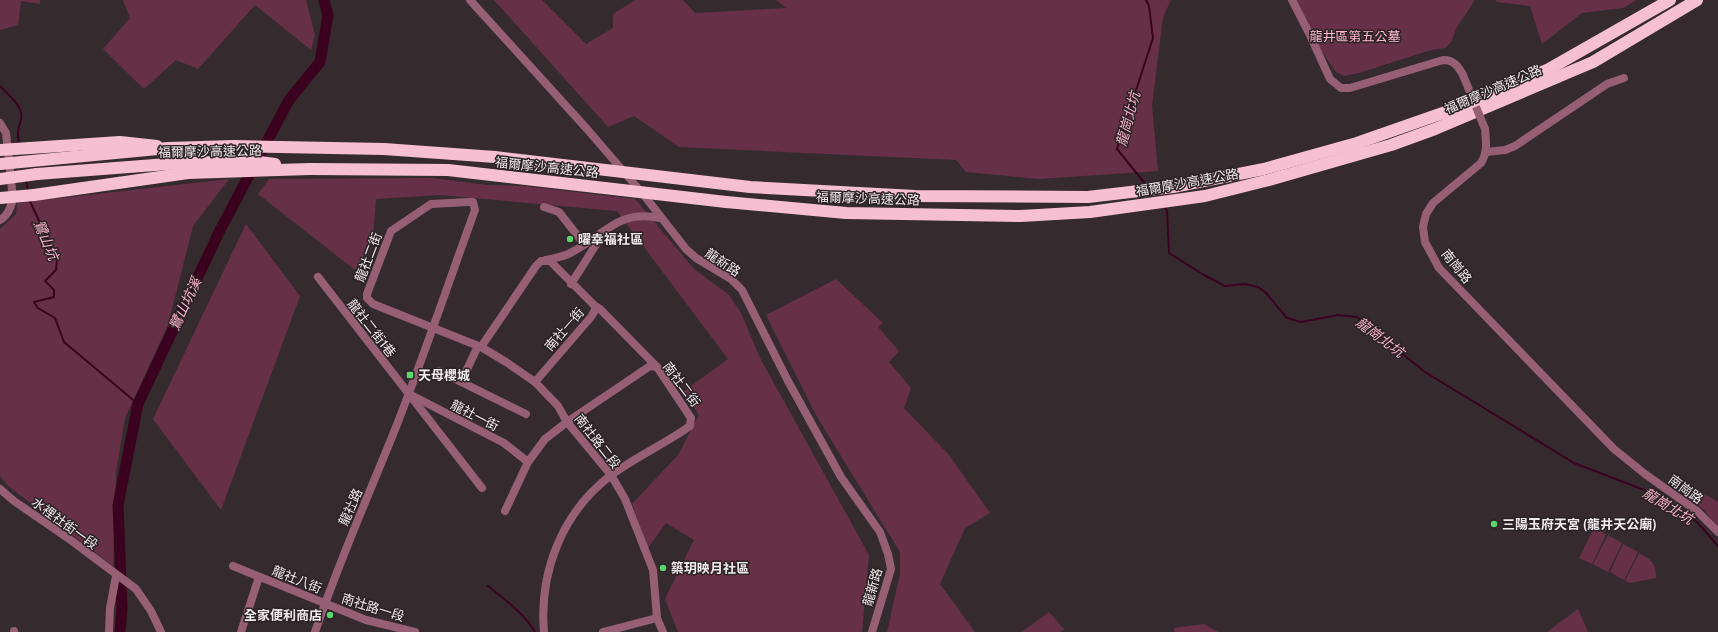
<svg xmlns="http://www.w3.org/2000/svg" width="1718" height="632" viewBox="0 0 1718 632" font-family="Cabin,'Noto Sans TC',sans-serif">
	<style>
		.green { fill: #663146 }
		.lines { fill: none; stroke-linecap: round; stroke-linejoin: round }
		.stream { stroke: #3a021e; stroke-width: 2 }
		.river { stroke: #3a021e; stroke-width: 11 }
		.minor { stroke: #975f73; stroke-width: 8 }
		.highway { stroke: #f7bfd2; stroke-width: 12 }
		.minor-bridge { stroke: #975f73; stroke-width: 8 }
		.highway-bridge { stroke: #f7bfd2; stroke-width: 12 }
		.poi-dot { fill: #5bd56e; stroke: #2b2225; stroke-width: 1.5 }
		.labels { text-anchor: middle; stroke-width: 3; stroke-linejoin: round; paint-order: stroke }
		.park-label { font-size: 13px; fill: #feb9d1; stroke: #2b2225 }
		.street-label { font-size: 13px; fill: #f2ebee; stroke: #2b2225 }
		.poi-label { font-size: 13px; font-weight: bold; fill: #f2ebee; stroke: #2b2225; text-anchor: start }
		.water-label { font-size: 14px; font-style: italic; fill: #f7b3cb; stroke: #2b2225 }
	</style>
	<rect width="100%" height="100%" fill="#352b2f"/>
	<g class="green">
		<path d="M0 0H40V4L21 1 18 25 0 30Z"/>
		<path d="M123 0H306L315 35 311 50 255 5 198 69 176 60 144 89 103 49 130 18Z"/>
		<path d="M494 0H542L586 44 613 28V14L635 0H683L695 13 786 8 776 0H1171L1163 17 1152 106 1158 171 1038 179 966 172 956 160 679 147 634 116 608 127Z"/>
		<path d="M1292 0H1474L1473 3 1457 27 1451 42 1445 48 1431 50 1362 72 1345 76 1336 72 1329 62 1301 18Z"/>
		<path d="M1495 0H1637L1623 8 1582 13 1542 44 1530 6 1497 2Z"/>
		<path d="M432 178 487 185 524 186 635 199 694 269 729 295 741 313 760 358 869 555 862 632H678L665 599 694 540 666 523 648 548 632 504 678 455 699 415 683 392 728 359 617 211 440 195 376 199 373 236 367 251 355 270 258 194 269 179Z"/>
		<path d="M229 179 193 226 168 325 125 418 116 473 113 566 8 486 0 476V229L16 214 17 203Z"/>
		<path d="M246 224 300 296 221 510 153 419Z"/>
		<path d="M836 279 883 323 878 327 899 351 889 362 911 388 904 408 949 455 990 513 965 528 940 584 975 632H887L900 574V552L817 417 766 315Z"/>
		<path d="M1697 490 1718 502V527L1703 509 1684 496 1689 491Z"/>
		<path d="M1594 528 1606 534 1592 564 1579 558Z"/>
		<path d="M1608 535 1622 543 1608 572 1593 564Z"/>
		<path d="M1623 544 1638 552 1624 580 1610 572Z"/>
		<path d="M1639 553C1652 561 1656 562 1656 578L1630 583 1625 581Z"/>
		<path d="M1578 609 1588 632H1547Z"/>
		<path d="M1049 612 1064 629 1060 632H1022Z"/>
		<path d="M1204 624 1218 632H1174V628Z"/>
	</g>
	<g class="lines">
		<g class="stream">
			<path d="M1146 0 1149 6 1153 38 1117 149 1147 186"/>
			<path d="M0 86C8 95 24 106 21 119 18 132 17 130 19 144"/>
			<path d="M26 180 28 191"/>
			<path d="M29 199 57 260 56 270 45 281 54 290V297L34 302 38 308 55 318 64 342 138 404"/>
			<path d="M1164 207 1167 210 1169 253 1204 275 1225 286 1245 284 1258 287 1266 293 1287 318 1301 322 1338 315 1357 317 1425 372 1574 463 1652 493 1697 522 1718 546"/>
			<path d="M488 586C505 600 524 613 535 632"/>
		</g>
		<path class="river" d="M120 632 122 608 118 505 138 404 219 232 289 100 320 62 328 15 324 0"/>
		<g class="minor">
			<path d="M470 0 587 129 643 194 686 249 696 258 731 279 742 290 788 381 841 477 880 532 888 554 891 569 872 632"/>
			<path d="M1292 0 1310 35 1330 79 1341 88H1350L1443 60C1454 60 1458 66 1463 75"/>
			<path d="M0 123 6 133 13 199C11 207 8 216 0 220"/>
			<path d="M1485 129C1486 141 1488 152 1481 163L1433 203 1426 214 1423 227 1425 242 1439 268 1614 449 1645 474 1697 511 1718 532"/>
			<path d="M1486 152 1505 150 1515 146 1607 84 1624 78"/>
			<path d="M544 207 559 212 584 244"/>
			<path d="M546 260C554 258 564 257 572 252 604 235 619 209 660 218"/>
			<path d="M318 277 482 488"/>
			<path d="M571 284 604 232"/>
			<path d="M595 306 600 309 657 367"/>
			<path d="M481 347 536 266 541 261H550L595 306V310L591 317 535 382"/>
			<path d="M439 371 526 414"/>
			<path d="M461 382 478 346"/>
			<path d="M411 395 504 443 528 462"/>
			<path d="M0 489 14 501 72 541 136 589 151 611 161 632"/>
			<path d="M505 511 528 462 545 439 567 422 650 366 657 367 691 418 690 426C665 444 635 457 610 476 562 513 539 572 544 632"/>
			<path d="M233 566 366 620 415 632"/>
			<path d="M14 632V631"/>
			<path d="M109 632 110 608 116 576"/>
			<path d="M241 632 259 577"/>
			<path d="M315 632C338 564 367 499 394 432 423 359 448 284 475 210L473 202H469L431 204 391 231 367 294V298L373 304 481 347 506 362 535 382 558 406 567 422 611 475 625 499 653 570 657 618 663 632"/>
			<path d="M603 632 657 618"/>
		</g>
		<g class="highway">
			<path d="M30 148 120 142 157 146"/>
			<path d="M37 174 181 163 252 161 275 164"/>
			<path d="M34 195 188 173 310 169"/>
			<path d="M726 202 846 213 1021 216 1090 212 1205 196 1269 180 1391 145 1435 129 1593 62 1697 0"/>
		</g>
		<path class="minor-bridge" d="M1463 75 1485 129"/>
		<g class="highway-bridge">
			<path d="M0 150 30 148"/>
			<path d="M0 164 168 148 234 146 384 149 495 157 750 187 915 196 1088 197 1173 187 1264 169 1357 143 1460 107 1549 69 1670 0"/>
			<path d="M310 169 448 170 726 202"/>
			<path d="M0 179 37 174"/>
			<path d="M0 198 34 195"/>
		</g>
	</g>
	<g class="poi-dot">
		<circle cx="570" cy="239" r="4"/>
		<rect x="406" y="371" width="8" height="8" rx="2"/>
		<circle cx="1494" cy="524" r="4"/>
		<circle cx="663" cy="568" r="4"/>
		<circle cx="330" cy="615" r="4"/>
	</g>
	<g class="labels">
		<g class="park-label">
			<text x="1355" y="41">龍井區第五公墓</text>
		</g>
		<g class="street-label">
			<text transform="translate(1493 89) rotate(-23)" y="5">福爾摩沙高速公路</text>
			<text transform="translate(210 151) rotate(-1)" y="5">福爾摩沙高速公路</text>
			<text transform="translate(547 167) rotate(6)" y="5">福爾摩沙高速公路</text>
			<text transform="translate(1187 182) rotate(-10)" y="5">福爾摩沙高速公路</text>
			<text transform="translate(868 198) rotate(2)" y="5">福爾摩沙高速公路</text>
			<text transform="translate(368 257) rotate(-69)" y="5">龍社二街</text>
			<text transform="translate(723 262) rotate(33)" y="5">龍新路</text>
			<text transform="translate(1457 266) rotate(51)" y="5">南崗路</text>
			<text transform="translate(372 328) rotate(52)" y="5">龍社二街1巷</text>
			<text transform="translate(564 329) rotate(-49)" y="5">南社一街</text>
			<text transform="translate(682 384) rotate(53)" y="5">南社二街</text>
			<text transform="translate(475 415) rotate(27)" y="5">龍社一街</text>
			<text transform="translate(598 441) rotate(52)" y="5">南社路二段</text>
			<text transform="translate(1686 489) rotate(36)" y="5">南崗路</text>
			<text transform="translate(350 507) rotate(-66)" y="5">龍社路</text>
			<text transform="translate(65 523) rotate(36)" y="5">水裡社街一段</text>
			<text transform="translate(297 579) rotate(22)" y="5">龍社八街</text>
			<text transform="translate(872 587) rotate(-74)" y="5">龍新路</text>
			<text transform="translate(373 607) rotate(17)" y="5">南社路一段</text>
		</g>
		<g class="poi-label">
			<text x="578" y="244">曜幸福社區</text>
			<text x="418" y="380">天母櫻城</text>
			<text x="1502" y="529">三陽玉府天宮 (龍井天公廟)</text>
			<text x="671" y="573">築玥映月社區</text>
			<text x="322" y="620" text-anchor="end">全家便利商店</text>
		</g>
		<g class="water-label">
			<text transform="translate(1128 119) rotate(-75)" y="5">龍崗北坑</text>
			<text transform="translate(46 240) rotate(67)" y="5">鷺山坑</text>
			<text transform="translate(185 304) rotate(-65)" y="5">鷺山坑溪</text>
			<text transform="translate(1380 337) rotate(37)" y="5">龍崗北坑</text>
			<text transform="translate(1668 506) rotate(31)" y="5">龍崗北坑</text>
		</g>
	</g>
</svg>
